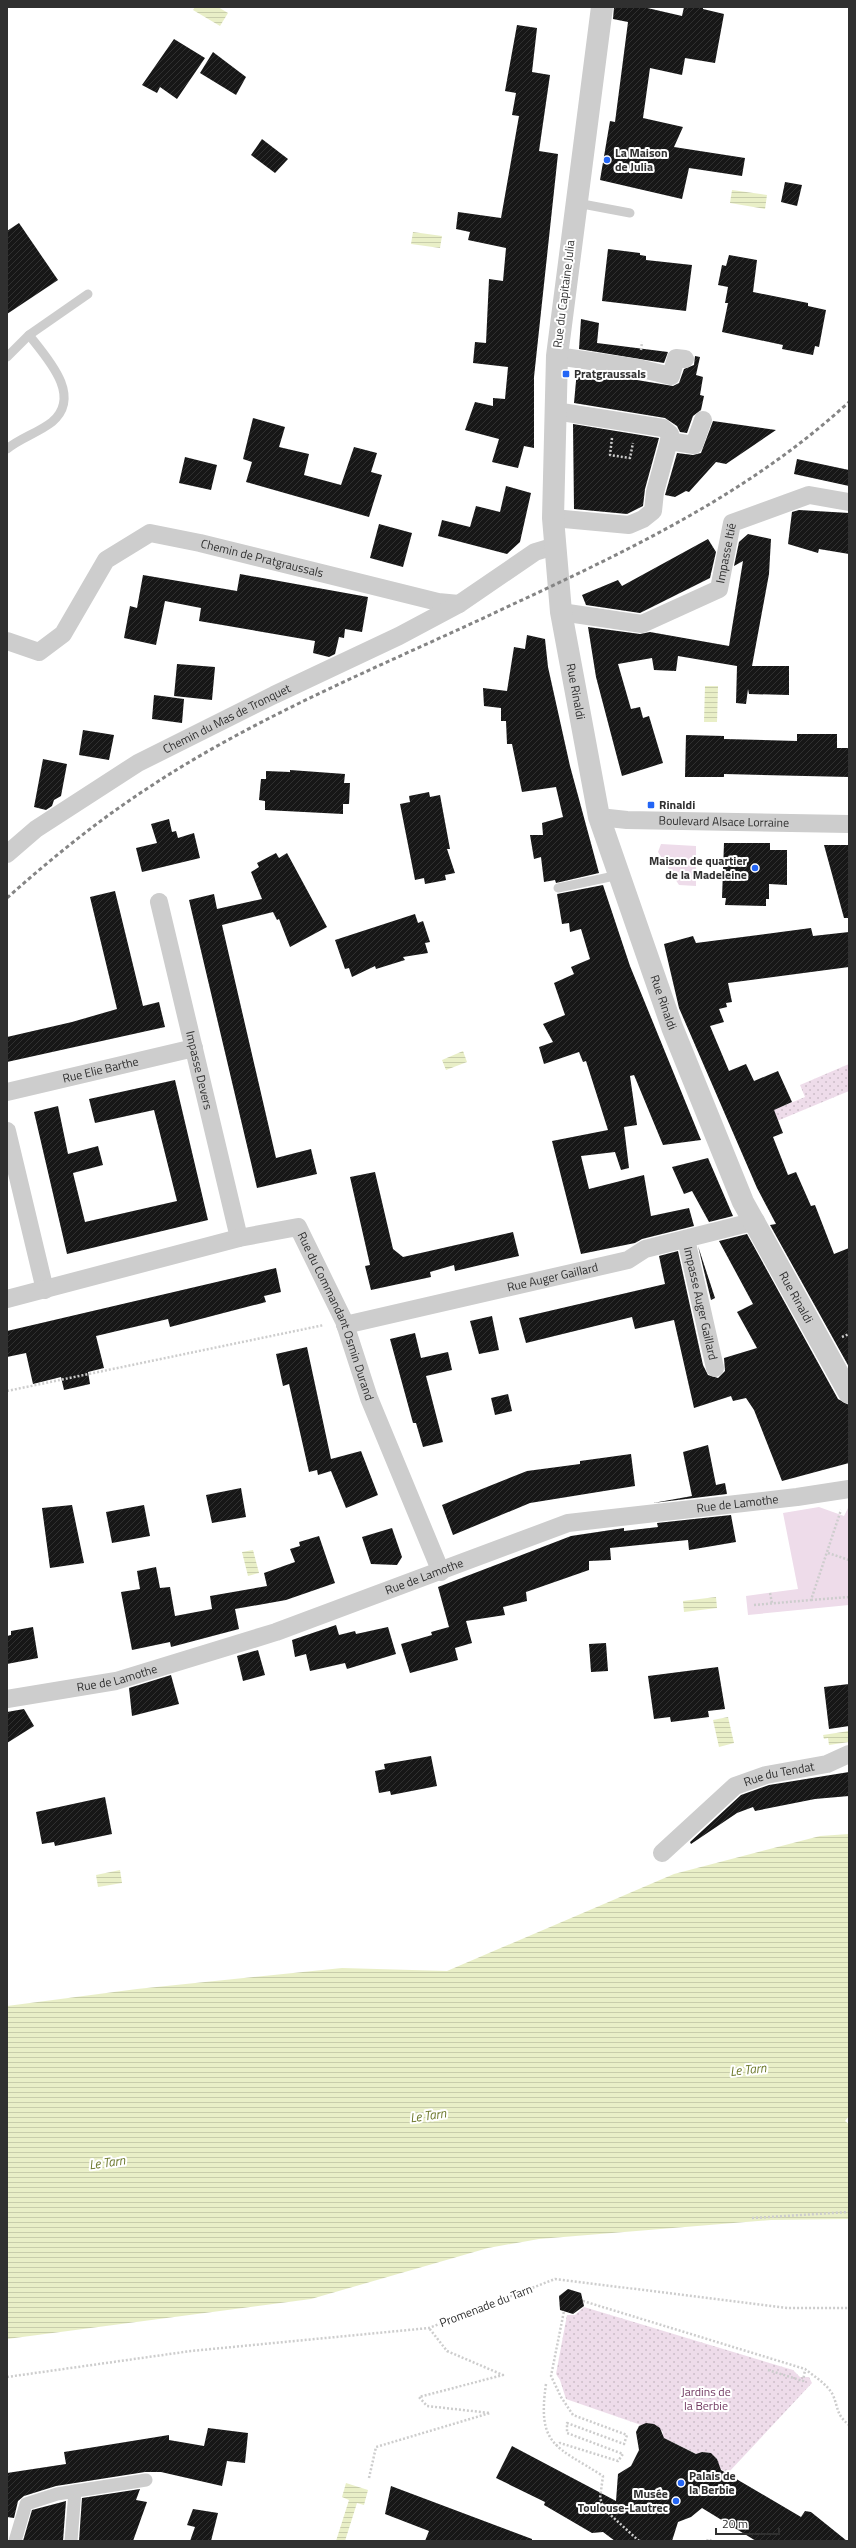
<svg xmlns="http://www.w3.org/2000/svg" width="856" height="2548" viewBox="0 0 856 2548" font-family="'Titillium Web',sans-serif">
	<style>
		.grass { fill: url(#grass-dots) }
		.park { fill: #eedcea }
		.water { fill: url(#water-rules) }
		.building { fill: url(#building-hatch) }
		.lines { fill: none; stroke-linecap: round; stroke-linejoin: round }
		.path { stroke: #cdcdcd; stroke-width: 2.5; stroke-dasharray: 2 2; stroke-linecap: butt }
		.service { stroke: #cdcdcd; stroke-width: 9 }
		.pedestrian { stroke: #cdcdcd; stroke-width: 13 }
		.minor { stroke: #cdcdcd; stroke-width: 18 }
		.tertiary { stroke: #cdcdcd; stroke-width: 22 }
		.rail { stroke: #858585; stroke-width: 3; stroke-dasharray: 4 3; stroke-linecap: butt }
		.poi-dot { fill: #2365f5; stroke: #fff; stroke-width: 1.5 }
		.labels { text-anchor: middle; stroke-width: 4; stroke-linejoin: round; paint-order: stroke }
		.poi-label { font-size: 12px; font-weight: bold; fill: #303030; stroke: #fff; text-anchor: start }
		.street-label { font-size: 12px; fill: #303030; stroke: #fff }
		.park-label { font-size: 12px; fill: #703860; stroke: #fff }
		.water-label { font-size: 13px; font-style: italic; fill: #6c782c; stroke: #fff }
	</style>
	<defs>
		<pattern id="grass-dots" width="8" height="8" patternUnits="userSpaceOnUse"><rect width="8" height="8" fill="#eedcea"/><path d="M2 2h.1M6 6h.1" fill="none" stroke="#ccbdc9" stroke-width="1.8" stroke-linecap="round"/></pattern>
		<pattern id="water-rules" width="6" height="5" patternUnits="userSpaceOnUse"><rect width="6" height="5" fill="#e9efc7"/><path d="M0 2.5h6" fill="none" stroke="#c8cdab"/></pattern>
		<pattern id="building-hatch" width="6" height="6" patternUnits="userSpaceOnUse"><rect width="6" height="6" fill="#171717"/><path d="M-1 1l2-2M0 6l6-6M5 7l2-2" fill="none" stroke="#303030"/></pattern>
	</defs>
	<rect width="100%" height="100%" fill="#fff"/>
	<g class="grass">
		<path d="M849 1064V1091L765 1126 775 1095 781 1107 805 1097 800 1085Z"/>
		<path d="M584 2307 793 2370 800 2377H809L812 2383 728 2473 719 2468 717 2459 711 2453 702 2452 697 2454 662 2437 663 2432 654 2424 641 2425 566 2399 560 2380 556 2374 567 2315H575Z"/>
	</g>
	<g class="park">
		<path d="M661 844 696 846V886L679 885 658 852Z"/>
		<path d="M849 1506V1605L748 1615 746 1596 798 1589 783 1513 819 1507 844 1516Z"/>
	</g>
	<g class="water">
		<path d="M195 7H218L228 13 220 26 193 10Z"/>
		<path d="M732 190 767 195 765 209 730 203Z"/>
		<path d="M413 232 442 236 440 248 411 244Z"/>
		<path d="M705 686H718L717 722H704Z"/>
		<path d="M463 1051 467 1062 446 1070 442 1060Z"/>
		<path d="M253 1550 259 1573 248 1576 242 1552Z"/>
		<path d="M716 1597 717 1608 684 1612 683 1601Z"/>
		<path d="M728 1717 734 1743 719 1747 713 1720Z"/>
		<path d="M849 1731V1742L829 1745 828 1738 824 1739 823 1735Z"/>
		<path d="M849 1834V2116L845 2121 849 2124V2219L771 2220 539 2239 488 2248 311 2299 7 2339V2006L137 1989 342 1968 447 1971 674 1874 820 1836Z"/>
		<path d="M120 1870 122 1883 98 1887 96 1875Z"/>
		<path d="M346 2483 368 2490 364 2505 357 2503 345 2541H336L349 2500 342 2497Z"/>
	</g>
	<g class="building">
		<path d="M614 7H643L682 16 684 7H703V9L724 14 715 63 685 58 682 75 650 68 643 118 683 127 674 147 745 158 742 176 689 168 682 199 600 180 610 121 615 122 628 22 613 19Z"/>
		<path d="M517 25 537 28 532 72 550 75 539 151 558 154 534 377V448L524 446 518 468 492 462 499 439 465 430 475 402 493 406V398L505 399 508 367 473 363 475 342 486 343 489 279 503 281 506 248 468 240 470 232 456 229 458 212 501 218 519 116 512 115 516 93 505 91Z"/>
		<path d="M174 39 205 58 177 99 160 87 157 93 142 85Z"/>
		<path d="M213 52 246 77 236 95 200 73Z"/>
		<path d="M262 139 288 159 275 173 251 155Z"/>
		<path d="M785 182 802 185 797 206 781 202Z"/>
		<path d="M19 223 58 280 7 314V231Z"/>
		<path d="M608 249 640 253V255L646 256V260L692 265 686 311 602 301Z"/>
		<path d="M729 255 757 260 753 292 808 303V306L826 310 819 347 815 346 813 355 782 349 783 345 722 332 728 303H725L728 287 718 285 722 265 726 266Z"/>
		<path d="M581 319 599 323 597 343 668 352 664 363 579 349Z"/>
		<path d="M695 356 700 357 696 375 703 377 700 395 704 396 701 410 693 416 687 433 680 432 677 426 665 418 574 403 577 370 673 386 679 383 684 369 694 365Z"/>
		<path d="M253 418 285 427 279 447 309 454 304 475 341 485 354 447 377 453 371 472 382 475 369 517 246 482 252 462 243 459Z"/>
		<path d="M713 421 776 430 726 464 716 462 689 492 686 491 675 497 665 495 677 453 693 455 701 453Z"/>
		<path d="M573 424 659 438 645 489 643 506 627 514 574 509Z"/>
		<path d="M185 457 217 465 211 490 179 483Z"/>
		<path d="M797 459 849 470V486L794 474Z"/>
		<path d="M506 486 531 493 520 542 507 554 438 536 442 520 470 527 476 506 500 512Z"/>
		<path d="M799 510 849 513V554L819 549 818 553 788 544 792 512Z"/>
		<path d="M379 524 412 533 403 567 370 558Z"/>
		<path d="M748 534 771 539 769 574 752 666H789V695L749 694 748 689 746 704 736 703 737 666 678 656 676 671 654 670 652 658 618 664 631 709 640 707 643 718 649 716 663 763 622 776 596 677 588 627 640 634 650 632 729 646 743 561 734 566 739 542Z"/>
		<path d="M708 539 716 552 710 578 640 613 586 605 582 595 618 580 622 586Z"/>
		<path d="M240 574 368 597 362 632 345 629 344 638 339 637 335 654 329 657 313 653 315 641 199 621 201 608 165 601 156 645 124 638 130 606 137 608 143 575 237 591Z"/>
		<path d="M527 635 545 639 548 667 570 766 599 873 556 883 555 880 544 882 541 857 534 859 530 835H543L542 823 563 817 556 787 522 792 512 744H507L506 721H501V708L484 706 483 688 507 691 514 647 525 649Z"/>
		<path d="M177 664 215 667 212 700 174 696Z"/>
		<path d="M154 695 184 699 182 723 152 719Z"/>
		<path d="M83 730 114 735 109 760 79 755Z"/>
		<path d="M797 734H837V748H849V777L724 774V777H685L686 735 724 736V739L797 741Z"/>
		<path d="M43 759 67 764 61 796 54 800 52 806 46 810 34 807Z"/>
		<path d="M290 770 345 774 344 783H350L349 804H343V814L265 810V801L259 800 261 779H266V771L290 772Z"/>
		<path d="M429 792 430 797 440 795 450 849H447L455 873 445 875 446 880 425 884 424 878 415 880 400 804 410 802 409 796Z"/>
		<path d="M169 819 172 832 176 831 178 838 194 833 200 858 142 872 136 848 157 843 151 824Z"/>
		<path d="M724 843H770V850H787V885L769 884V899H766V906L725 905 726 898H722Z"/>
		<path d="M824 845H849V918H844Z"/>
		<path d="M276 853 279 858 287 853 327 927 290 947 279 919 277 920 273 912 222 925 276 1158 311 1149 317 1174 257 1188 189 900 214 894 217 909 262 899 251 872 259 867 257 863Z"/>
		<path d="M603 885 630 966 701 1140 663 1145 634 1075 630 1076 637 1125 624 1127 629 1168 621 1170 615 1152 581 1156 589 1189 644 1175 651 1216 689 1208 694 1226 642 1239 635 1243 581 1254 552 1141 608 1130 586 1061 583 1062 579 1052 544 1064 539 1047 553 1042 543 1024 565 1015 554 983 574 974 571 967 590 959 581 929 570 932 569 923 562 924 557 894Z"/>
		<path d="M115 891 143 1006 159 1002 165 1027 7 1062V1037L72 1022 117 1009 90 897Z"/>
		<path d="M415 914 418 923 423 921 430 942 425 943 428 953 403 957 405 960 376 969 375 966 352 977 349 968 345 969 335 940Z"/>
		<path d="M811 928 813 936 849 932V967L728 983 732 1002 726 1003 727 1007 719 1009 724 1022 710 1026 729 1071 746 1064 754 1081 778 1071 792 1102 774 1110 783 1133 773 1137 788 1175 796 1172 811 1206 815 1205 834 1254 849 1248V1367L770 1225 776 1224 757 1188 679 1008 664 944 693 936 696 943Z"/>
		<path d="M175 1080 208 1220 67 1254 34 1112 58 1106 68 1154 98 1146 103 1165 73 1173 85 1222 177 1201 154 1110 95 1123 89 1099Z"/>
		<path d="M708 1158 733 1216 709 1222 692 1191 684 1194 672 1167Z"/>
		<path d="M375 1172 393 1249 403 1257 513 1232 519 1256 455 1271 454 1265 430 1272 431 1277 371 1290 365 1266 370 1265 350 1177Z"/>
		<path d="M747 1234 838 1399 849 1405V1463L782 1481 754 1410 746 1398 733 1401 731 1396 694 1408 674 1320 635 1329 632 1317 526 1343 519 1318 665 1284 659 1256 678 1251 703 1365 708 1375 718 1378 725 1371 724 1358 757 1348 737 1312 753 1304 719 1241Z"/>
		<path d="M698 1246 715 1298 711 1300Z"/>
		<path d="M276 1268 281 1292 264 1296 266 1302 170 1327 168 1319 96 1336 104 1368 88 1372 90 1384 64 1390 61 1377 33 1384 26 1353 7 1357V1331Z"/>
		<path d="M492 1316 499 1350 479 1354 470 1321Z"/>
		<path d="M415 1333 421 1358 448 1352 452 1370 426 1376 443 1442 423 1447 416 1423H413L390 1339Z"/>
		<path d="M307 1347 331 1459 361 1451 378 1495 346 1508 331 1471 318 1475 317 1470 309 1472 289 1384 283 1386 276 1354Z"/>
		<path d="M508 1394 512 1411 495 1415 491 1398Z"/>
		<path d="M708 1445 716 1485 725 1483 727 1494 653 1503 692 1496 683 1452Z"/>
		<path d="M631 1454 635 1486 530 1503 453 1535 442 1505 527 1471 580 1464V1461Z"/>
		<path d="M241 1488 246 1517 212 1523 206 1495Z"/>
		<path d="M72 1505 84 1563 50 1568 42 1508Z"/>
		<path d="M144 1505 150 1536 112 1543 106 1512Z"/>
		<path d="M731 1515 736 1542 689 1550 688 1540 610 1548 611 1560 589 1561V1570L526 1592 527 1601 503 1607 505 1615 466 1621 472 1643 455 1648 458 1660 410 1673 401 1644 432 1635 431 1632 449 1627 438 1587 571 1536 624 1528V1531L658 1527 657 1523Z"/>
		<path d="M392 1528 402 1557 397 1565 371 1564 362 1537Z"/>
		<path d="M319 1536 335 1583 286 1600 235 1609 239 1629 171 1647 170 1642 132 1650 121 1592 140 1589 137 1571 156 1567 160 1588 170 1587 175 1616 212 1609 210 1596 267 1586 264 1573 295 1562 290 1549 300 1546 299 1542Z"/>
		<path d="M336 1625 339 1635 355 1631 356 1634 388 1627 396 1654 347 1669 345 1663 310 1671 306 1654 295 1657 292 1640Z"/>
		<path d="M33 1627 38 1658 7 1664V1636L11 1635V1631Z"/>
		<path d="M606 1643 608 1671 591 1672 589 1644Z"/>
		<path d="M258 1650 265 1675 243 1681 237 1656Z"/>
		<path d="M718 1667 725 1709 708 1711 709 1717 671 1722 670 1717 654 1719 648 1676Z"/>
		<path d="M171 1675 179 1704 132 1716 129 1688Z"/>
		<path d="M849 1684V1726L829 1729 824 1687Z"/>
		<path d="M24 1709 34 1726 7 1743V1712Z"/>
		<path d="M431 1756 437 1786 391 1795 390 1791 379 1793 375 1771 385 1769 384 1764Z"/>
		<path d="M849 1772V1796L815 1799 755 1811 753 1807 737 1813 691 1844 690 1842 741 1795 769 1785Z"/>
		<path d="M105 1797 112 1834 55 1846 54 1842 42 1844 36 1812Z"/>
		<path d="M568 2289 581 2293 584 2306 573 2314 560 2310 559 2296Z"/>
		<path d="M646 2423 654 2424 660 2428 664 2438 696 2454 702 2452 711 2453 717 2459 721 2470 801 2517 805 2511 811 2512 847 2541H756L702 2508 691 2517 678 2522 672 2541H615L603 2532 592 2533 544 2505 545 2502 496 2478 512 2446 616 2501 618 2474 631 2466 639 2450 636 2432 639 2426Z"/>
		<path d="M208 2428 248 2433 245 2463 227 2461 222 2486 161 2472H145L56 2486 24 2496 18 2501 14 2518 7 2517V2473L66 2464 64 2452 169 2435V2440L204 2446Z"/>
		<path d="M391 2486 532 2539V2541H425L429 2531 385 2514Z"/>
		<path d="M140 2489 136 2500 147 2502 133 2541H79L82 2498Z"/>
		<path d="M66 2501 63 2541H23L32 2510Z"/>
		<path d="M193 2509 218 2513 211 2541H190L195 2527 187 2525Z"/>
	</g>
	<g class="lines">
		<g class="path">
			<path d="M641 350 642 342"/>
			<path d="M612 438 610 455 630 458 633 443"/>
			<path d="M842 1337 849 1334"/>
			<path d="M7 1391 324 1325"/>
			<path d="M828 1553 849 1560"/>
			<path d="M770 1593 772 1603"/>
			<path d="M811 1600 849 1597"/>
			<path d="M754 1605 811 1600 841 1510"/>
			<path d="M752 2218 849 2212"/>
			<path d="M583 2301 805 2369C815 2377 827 2384 833 2395 839 2410 836 2414 849 2425"/>
			<path d="M768 2370 803 2381 805 2370"/>
			<path d="M7 2377 191 2351 429 2328 555 2279 788 2308H849"/>
			<path d="M546 2384C537 2446 556 2446 603 2476L600 2498 604 2509 639 2541"/>
			<path d="M556 2446 560 2443 618 2461 623 2454 567 2433V2423L624 2444 627 2435 573 2415 561 2397 551 2376 564 2311"/>
			<path d="M369 2478 376 2447 490 2413 427 2406 419 2397 503 2375 447 2351 429 2328"/>
			<path d="M707 2541 708 2539 712 2541"/>
		</g>
		<g class="service">
			<path d="M577 203 630 213"/>
			<path d="M7 357 29 335 88 294"/>
			<path d="M7 449C20 438 38 433 52 422 83 396 47 358 29 335"/>
			<path d="M558 888 619 875"/>
		</g>
		<g class="pedestrian">
			<path d="M15 2541 26 2504 57 2494 146 2480"/>
			<path d="M71 2541 75 2491"/>
		</g>
		<g class="minor">
			<path d="M557 356 638 368 671 376 676 358 685 359"/>
			<path d="M555 411 663 428 670 434 669 441 694 445 703 420"/>
			<path d="M553 518 629 525 643 519 653 511 655 492 669 441"/>
			<path id="s1" d="M561 612 642 624 719 589 732 523 809 495 849 502"/>
			<path id="s2" d="M7 641 39 652 63 634 106 560 150 533 200 543 438 602 459 604"/>
			<path id="s3" d="M599 817 627 820 849 824"/>
			<path id="s4" d="M7 854 36 829 138 763 274 695 399 636 459 604 535 552 555 546"/>
			<path id="s5" d="M159 902 239 1238"/>
			<path id="s6" d="M7 1092 194 1048"/>
			<path d="M7 1131 45 1290"/>
			<path id="s7" d="M686 1239 715 1368"/>
			<path id="s8" d="M7 1299 239 1238 298 1227 344 1321 369 1398 441 1572"/>
			<path id="s9" d="M345 1325 628 1260 645 1249 756 1221"/>
			<path id="s10" d="M7 1699 116 1681 276 1632 568 1523 797 1497 849 1489"/>
			<path id="s11" d="M662 1853 735 1786 766 1775 827 1764 849 1754"/>
		</g>
		<path class="tertiary" id="s12" d="M602 7 557 356 553 518 561 612 599 817 672 1027 743 1202 849 1393"/>
		<path class="rail" d="M7 898C53 857 100 819 151 786 256 717 376 668 490 615 618 555 743 499 849 402"/>
	</g>
	<g class="poi-dot">
		<circle cx="607" cy="160" r="4"/>
		<rect x="562" y="370" width="8" height="8" rx="2"/>
		<rect x="647" y="801" width="8" height="8" rx="2"/>
		<circle cx="755" cy="868" r="4"/>
		<circle cx="681" cy="2483" r="4"/>
		<circle cx="676" cy="2501" r="4"/>
	</g>
	<g class="labels">
		<g class="poi-label">
			<text x="615" y="157">La Maison<tspan x="615" dy="14">de Julia</tspan></text>
			<text x="574" y="378">Pratgraussals</text>
			<text x="659" y="809">Rinaldi</text>
			<text x="747" y="865" text-anchor="end">Maison de quartier<tspan x="747" dy="14">de la Madeleine</tspan></text>
			<text x="689" y="2480">Palais de<tspan x="689" dy="14">la Berbie</tspan></text>
			<text x="668" y="2498" text-anchor="end">Musée<tspan x="668" dy="14">Toulouse-Lautrec</tspan></text>
		</g>
		<g class="street-label">
			<text transform="translate(564 294) rotate(-83)" y="4">Rue du Capitaine Julia</text>
			<text dy="4" stroke="none"><textPath href="#s1" startOffset="203">Impasse Itié</textPath></text>
			<text dy="4" stroke="none"><textPath href="#s2" startOffset="316">Chemin de Pratgraussals</textPath></text>
			<text dy="4" stroke="none"><textPath href="#s12" startOffset="689">Rue Rinaldi</textPath></text>
			<text dy="4" stroke="none"><textPath href="#s4" startOffset="259">Chemin du Mas de Tronquet</textPath></text>
			<text dy="4" stroke="none"><textPath href="#s3" startOffset="125">Boulevard Alsace Lorraine</textPath></text>
			<text dy="4" stroke="none"><textPath href="#s12" startOffset="1013">Rue Rinaldi</textPath></text>
			<text dy="4" stroke="none"><textPath href="#s6" startOffset="96">Rue Elie Barthe</textPath></text>
			<text dy="4" stroke="none"><textPath href="#s5" startOffset="173">Impasse Devers</textPath></text>
			<text dy="4" stroke="none"><textPath href="#s9" startOffset="213">Rue Auger Gaillard</textPath></text>
			<text dy="4" stroke="none"><textPath href="#s12" startOffset="1337">Rue Rinaldi</textPath></text>
			<text dy="4" stroke="none"><textPath href="#s7" startOffset="66">Impasse Auger Gaillard</textPath></text>
			<text dy="4" stroke="none"><textPath href="#s8" startOffset="397">Rue du Commandant Osmin Durand</textPath></text>
			<text dy="4" stroke="none"><textPath href="#s10" startOffset="760">Rue de Lamothe</textPath></text>
			<text dy="4" stroke="none"><textPath href="#s10" startOffset="436">Rue de Lamothe</textPath></text>
			<text dy="4" stroke="none"><textPath href="#s10" startOffset="112">Rue de Lamothe</textPath></text>
			<text dy="4" stroke="none"><textPath href="#s11" startOffset="145">Rue du Tendat</textPath></text>
			<text transform="translate(486 2306) rotate(-21)" y="4">Promenade du Tarn</text>
		</g>
		<g class="park-label">
			<text x="706" y="2396">Jardins de<tspan x="706" dy="14">la Berbie</tspan></text>
		</g>
		<g class="water-label">
			<text transform="translate(748 2069) rotate(-6)" y="5">Le Tarn</text>
			<text transform="translate(428 2115) rotate(-8)" y="5">Le Tarn</text>
			<text transform="translate(107 2162) rotate(-8)" y="5">Le Tarn</text>
		</g>
	</g>
	<rect width="856" height="2548" fill="none" stroke="#303030" stroke-width="16"/>
	<path d="M716 2528v6h63v-6" fill="none" stroke="#303030" stroke-width="2"/>
	<text x="722" y="2528" font-size="12" fill="#303030" stroke="#ffffff" stroke-width="3" paint-order="stroke">20 m</text>
</svg>
